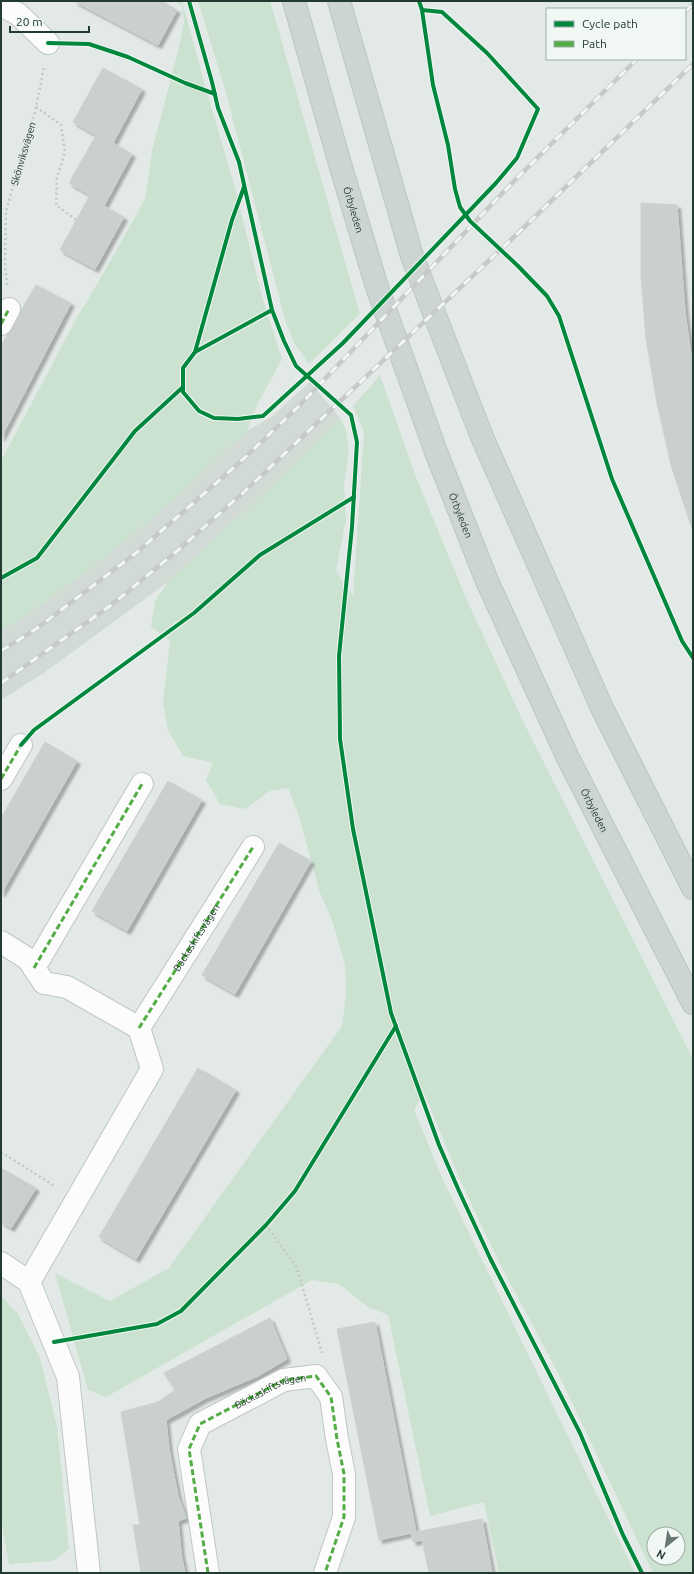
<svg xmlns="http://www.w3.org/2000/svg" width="694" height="1574" viewBox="0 0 694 1574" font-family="Ubuntu,sans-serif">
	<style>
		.built { fill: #d1dad5 }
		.green { fill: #cce2d1; fill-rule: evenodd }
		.building { fill: #cad0cd; stroke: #ccd2cf; filter: url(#shadow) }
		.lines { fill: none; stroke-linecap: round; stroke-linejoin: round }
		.minor-casing { stroke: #c0c6c3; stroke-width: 24 }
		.major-casing { stroke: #bcc5c1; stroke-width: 24 }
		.path { stroke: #c0c9c4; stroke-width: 2.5; stroke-dasharray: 2 3; stroke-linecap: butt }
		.minor { stroke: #fbfcfb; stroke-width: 22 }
		.major { stroke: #cdd5d2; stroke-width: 22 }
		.rail-casing { stroke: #c7cac9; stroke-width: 4.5 }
		.rail { stroke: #f1f8f4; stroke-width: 3; stroke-dasharray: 9; stroke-linecap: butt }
		.quiet { stroke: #53ac45; stroke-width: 3; stroke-dasharray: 6 3; stroke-linecap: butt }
		.cycleway-casing { stroke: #f1f8f4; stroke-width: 6 }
		.cycleway { stroke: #00873e; stroke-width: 4 }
		.labels { text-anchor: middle; stroke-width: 4; stroke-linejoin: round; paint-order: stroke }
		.street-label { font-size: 10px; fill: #223b31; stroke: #f1f8f4 }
	</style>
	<defs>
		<filter id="shadow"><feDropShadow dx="3.5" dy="3.5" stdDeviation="1" flood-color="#0004"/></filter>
	</defs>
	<rect width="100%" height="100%" fill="#e3e9e6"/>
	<path class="built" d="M310 382 340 418 281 477 168 582 45 672 1 700V631L17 622 91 568 158 514 247 431 271 417Z"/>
	<g class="green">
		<path d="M175 1H182L204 82 235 188 263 300 282 359 257 405 247 431 158 514 91 568 17 622 1 631V461L76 319 99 281 145 199 152 151 176 59 184 22 182 6Z"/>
		<path d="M198 1H270L360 314 309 364 294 343 285 320 226 93Z"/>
		<path d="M380 375 416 477 466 598 521 717 693 1059V1573H653L557 1371 499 1262 461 1182 424 1093 414 1110 444 1182 635 1573H499L484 1502 430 1516 388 1315 368 1307 339 1284 312 1280 106 1397 88 1390 55 1273 110 1301 169 1268 342 1026 346 995 345 964 332 920 320 893 299 816 288 788 270 791 245 809 220 804 206 780 213 763 183 756 168 730 163 703 170 641 151 627 155 601 168 582 281 477 340 418 346 430 349 449 344 485 346 519 336 571 353 596 364 432 353 406ZM654 1534H678V1558H654Z"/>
		<path d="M1 1296 18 1314 40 1358 57 1426 69 1549 53 1561 9 1564 1 1519Z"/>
	</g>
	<g class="building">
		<path d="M74 1H161L177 10 158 45Z"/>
		<path d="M103 68 142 89 113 143 132 154 104 206 124 217 95 269 60 250 90 195 69 183 96 135 73 122Z"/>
		<path d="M641 203 677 205 685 312 693 370V532L671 465 657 403 646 339 641 276Z"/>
		<path d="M36 285 71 303 1 438V346L16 319Z"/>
		<path d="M45 742 77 761 1 894V818Z"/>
		<path d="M168 781 202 800 127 931 92 911Z"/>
		<path d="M279 843 311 861 235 994 202 975Z"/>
		<path d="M198 1068 236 1090 136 1259 99 1237Z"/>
		<path d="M1 1168 36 1188 11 1228 1 1222Z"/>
		<path d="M270 1318 287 1359 258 1376 206 1398 166 1420 169 1449 178 1496 186 1518 178 1521 181 1553 185 1573H141L133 1525H140L121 1412 158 1402 175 1390 164 1373Z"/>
		<path d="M375 1322 416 1532 482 1519 492 1573H429L422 1540 413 1542 411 1533 379 1540 337 1329Z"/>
	</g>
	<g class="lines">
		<defs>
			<g id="minor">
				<path d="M1 5 18 14 48 43"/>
				<path d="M1 324 9 309"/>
				<path d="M1 779 21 745"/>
				<path d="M1 942 28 959 44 983 67 987 139 1028 152 1069 29 1282"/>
				<path d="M34 968 142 784"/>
				<path id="s2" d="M139 1028 253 847"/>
				<path d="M1 1263 29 1282 68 1377 89 1573"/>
				<path d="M208 1573 189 1449 200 1424 284 1380 316 1376 331 1397 337 1439 344 1474V1517L325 1573"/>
			</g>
			<g id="major">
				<path id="s3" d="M294 1 340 164 377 287 436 452 487 581 568 758 693 1003"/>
				<path d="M339 1 412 256 482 437 602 708 693 888"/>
			</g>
		</defs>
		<use href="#minor" class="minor-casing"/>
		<use href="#major" class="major-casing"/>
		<g class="path">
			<path d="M36 107 61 125 65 152 57 178 56 205 76 220"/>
			<path id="s1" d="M7 285 5 262 6 211 35 112 44 67"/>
			<path d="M1 1152 56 1187"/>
			<path d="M266 1225 297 1268 322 1353"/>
		</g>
		<use href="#minor" class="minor"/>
		<use href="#major" class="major"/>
		<defs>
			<g id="rail">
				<path d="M685 12 693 4"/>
				<path d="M1 651 36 629 136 553 238 464 298 407 517 178 637 59"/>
				<path d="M1 683 110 606 176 552 244 492 517 234 693 64"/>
			</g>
		</defs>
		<use href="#rail" class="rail-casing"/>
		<use href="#rail" class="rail"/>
		<g class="quiet">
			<path d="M1 324 9 309"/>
			<path d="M1 779 21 745"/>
			<path d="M34 968 142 784"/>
			<path d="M139 1028 253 847"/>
			<path id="s4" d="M208 1573 189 1449 200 1424 284 1380 316 1376 331 1397 337 1439 344 1474V1517L325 1573"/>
		</g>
		<defs>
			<g id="cycleway">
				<path d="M189 1 212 82 218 108 239 162 272 310 284 341 296 366 351 415 357 442 352 527 339 656 340 739 353 829 391 1013 439 1145 459 1191 490 1258 580 1433 623 1535 642 1573"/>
				<path d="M419 1 422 10 433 85 448 145 455 189 460 207 470 221 518 266 547 296 559 316 612 479 682 641 693 658"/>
				<path d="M48 43 89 44 128 57 185 83 215 94"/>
				<path d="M272 310 195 352 183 368V392L199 411 214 418 238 419 263 416 343 343 496 183 517 158 538 109 487 53 442 12 422 10"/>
				<path d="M195 352 232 220 244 187"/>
				<path d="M1 578 37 558 135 431 183 387"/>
				<path d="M21 745 34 730 194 613 260 555 354 497"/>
				<path d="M54 1342 157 1324 181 1311 266 1225 295 1191 396 1026"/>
			</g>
		</defs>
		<use href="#cycleway" class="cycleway-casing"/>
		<use href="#cycleway" class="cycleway"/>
	</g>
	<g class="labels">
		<g class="street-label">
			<text dy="4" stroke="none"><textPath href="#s1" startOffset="134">Skönviksvägen</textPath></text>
			<text dy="4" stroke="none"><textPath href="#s3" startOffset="217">Örbyleden</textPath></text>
			<text dy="4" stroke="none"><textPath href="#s3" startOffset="541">Örbyleden</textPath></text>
			<text dy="4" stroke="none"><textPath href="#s3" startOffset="865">Örbyleden</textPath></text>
			<text dy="4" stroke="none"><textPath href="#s2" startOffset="107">Bäckaskiftsvägen</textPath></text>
			<text dy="4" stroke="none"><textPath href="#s4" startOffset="231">Bäckaskiftsvägen</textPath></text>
		</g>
	</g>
	<rect width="694" height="1574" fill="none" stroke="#223b31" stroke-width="4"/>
	<rect x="546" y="8" width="140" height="52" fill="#f1f8f4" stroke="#9eaca6"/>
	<rect x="554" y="21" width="20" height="6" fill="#00873e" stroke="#9eaca6"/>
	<text x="582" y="28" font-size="12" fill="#223b31">Cycle path</text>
	<rect x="554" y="41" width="20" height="6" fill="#53ac45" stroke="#9eaca6"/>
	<text x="582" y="48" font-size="12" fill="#223b31">Path</text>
	<g transform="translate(666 1546) rotate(210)"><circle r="19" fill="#f1f8f4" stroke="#9eaca6"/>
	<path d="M0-3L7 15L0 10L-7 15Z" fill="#667870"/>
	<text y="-6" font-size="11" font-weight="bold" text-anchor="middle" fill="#223b31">N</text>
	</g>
	<path d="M10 26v6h79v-6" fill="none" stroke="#223b31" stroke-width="2"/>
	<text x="16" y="26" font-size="12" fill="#223b31" stroke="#f1f8f4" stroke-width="3" paint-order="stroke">20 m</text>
</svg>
